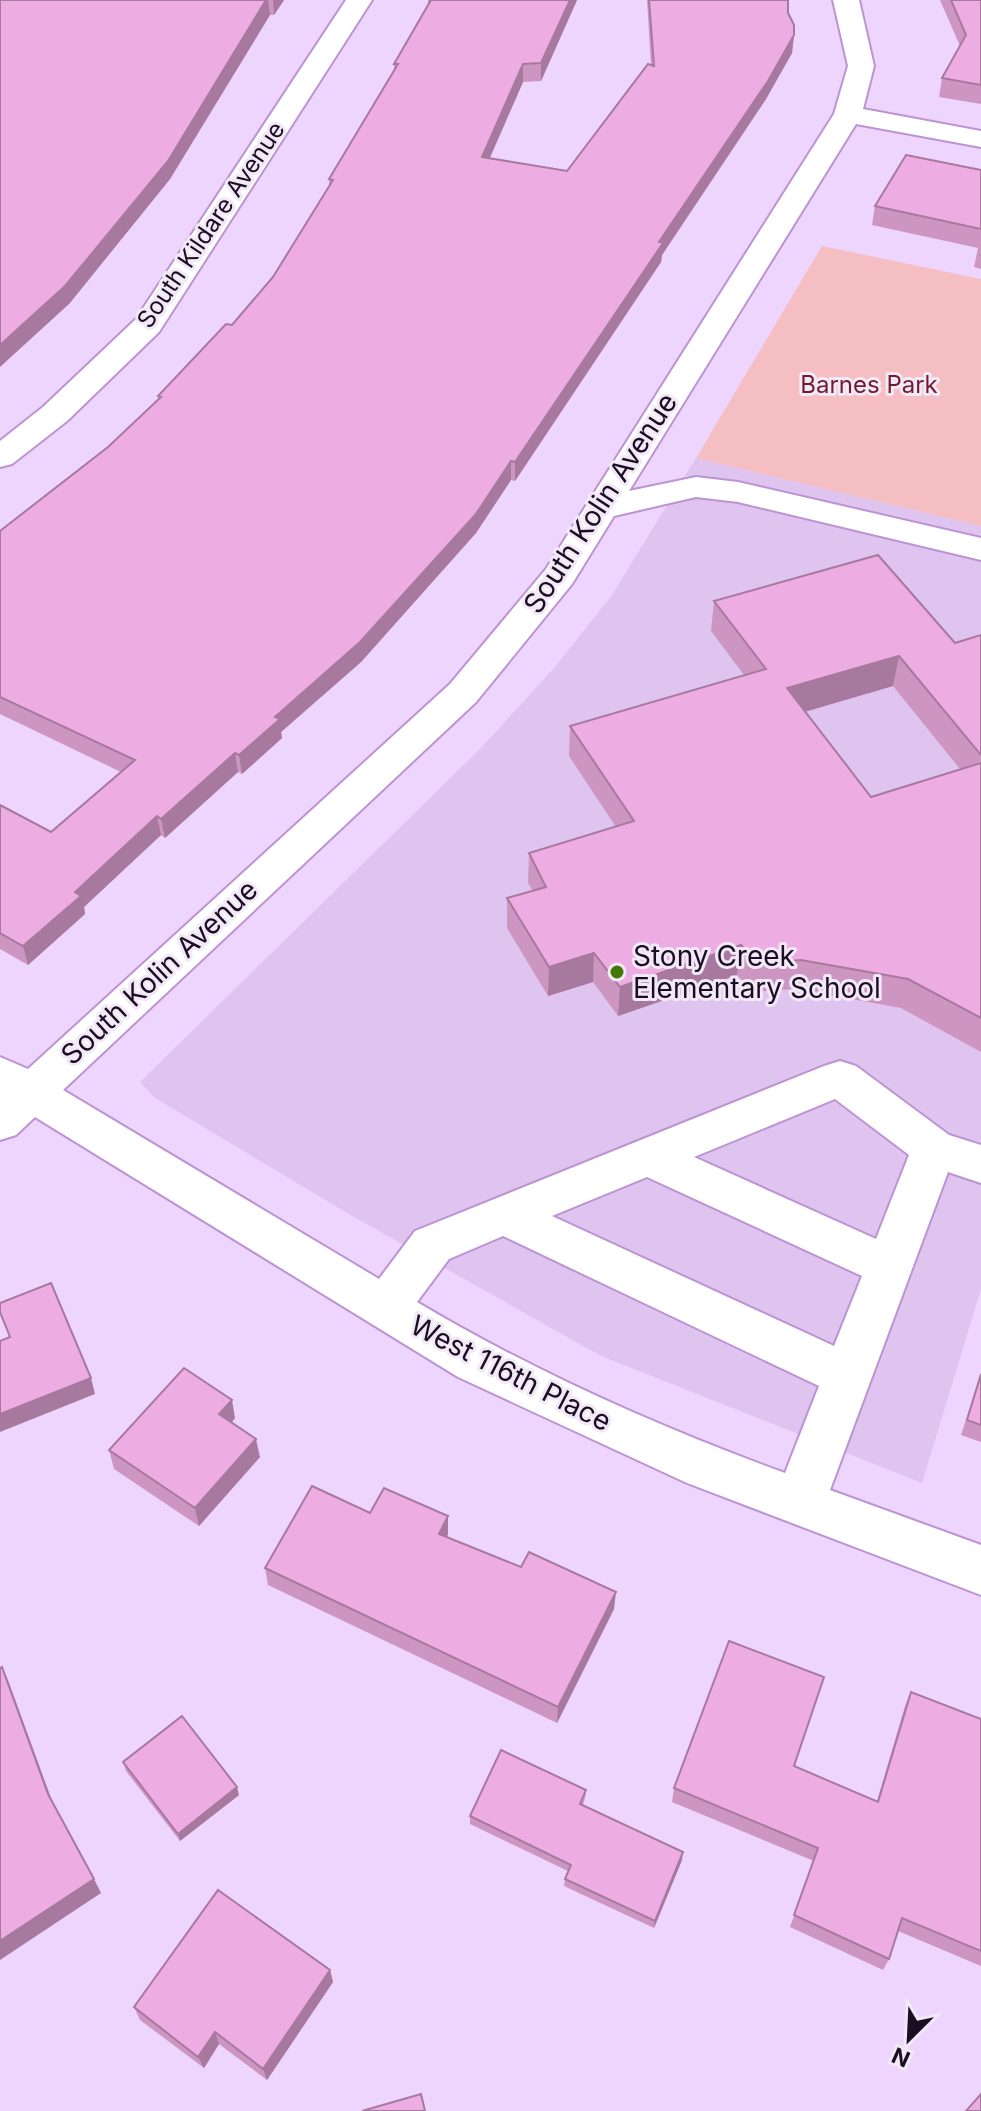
<svg xmlns="http://www.w3.org/2000/svg" width="981" height="2111" viewBox="0 0 981 2111" font-family="Inter,sans-serif">
	<style>
		.built { fill: #e0c4f0 }
		.green { fill: #f5bec3 }
		.lines { fill: none; stroke-linecap: round; stroke-linejoin: round }
		.minor-casing { stroke: #bc93d3; stroke-width: 4 }
		.minor { fill: #fff; fill-rule: evenodd }
		.wall { fill: #cd95c2; fill-rule: evenodd }
		.shaded-wall { fill: #a7799e }
		.building { fill: #eeade2; stroke: #a7799e; stroke-width: 2 }
		.poi-dot { fill: #447804; stroke: #f2e9f7; stroke-width: 3 }
		.labels { text-anchor: middle; stroke-width: 6; stroke-linejoin: round; paint-order: stroke }
		.far-street-label { font-size: 24px; fill: #1c0d24; stroke: #f2e9f7 }
		.far-park-label { font-size: 24px; fill: #711c2e; stroke: #f2e9f7 }
		.street-label { font-size: 28px; fill: #1c0d24; stroke: #f2e9f7 }
		.poi-label { font-size: 28px; fill: #1c0d24; stroke: #f2e9f7; text-anchor: start }
	</style>
	<rect width="100%" height="100%" fill="#eed5fd"/>
	<path class="built" d="M696 458 981 526V1289L922 1483 601 1356 347 1213 155 1098 140 1082 482 747 554 668 612 595Z"/>
	<path class="green" d="M822 246 981 279V526L696 458Z"/>
	<g class="lines">
		<defs>
			<g id="minor">
				<path d="M346 0H372L159 332 67 421 12 464 0 467V441L43 407 136 319Z"/>
				<path d="M833 0H859L874 66 863 109 981 131V147L856 124 629 491 696 477 738 482 981 538V560L738 502 696 497 614 516 572 584 476 702 63 1090 379 1279 415 1231 824 1066 840 1061 856 1066 949 1135 981 1145V1183L948 1172 830 1490 981 1545V1595L687 1483 458 1377 35 1117 16 1135 0 1140V1057L28 1069 450 684 546 569 834 114 848 66ZM835 1099 909 1155 876 1239 694 1157ZM647 1177 862 1276 834 1346 552 1216ZM503 1236 819 1386 785 1473C658 1427 533 1371 417 1302L449 1259Z"/>
			</g>
		</defs>
		<use href="#minor" class="minor-casing"/>
		<use href="#minor" class="minor"/>
	</g>
	<g class="wall">
		<path d="M0 0H284L274 15H270L170 179 69 304Z"/>
		<path d="M428 0H577L541 81 523 82 489 158 567 171 651 65 647 0H788V13L794 35 792 53 766 99 662 255 661 262 515 481 511 480 476 533 361 662 281 732 282 738 242 774 238 772 165 838 161 835 84 907 85 914 28 965 0 949V805L51 832 121 772 0 714V531L108 447 158 400V396L232 325 273 277 329 186V179L394 70V64L428 4Z"/>
		<path d="M940 0H981V104L939 97 942 78 960 46Z"/>
		<path d="M981 170V269L974 267 978 248 872 225 875 206Z"/>
		<path d="M714 601 955 643 981 635V1052L901 1008 796 989 753 992 737 975 618 1016 593 982 548 996 507 928V898L533 891 528 883 529 853 616 827 569 756 570 726 744 675 711 631ZM893 686 960 769 871 797 805 712Z"/>
		<path d="M981 1373V1442L961 1435Z"/>
		<path d="M235 1418 232 1422 260 1457 199 1526 114 1469 109 1450Z"/>
		<path d="M370 1513 448 1516V1534L447 1537 614 1609 557 1723 268 1585 265 1568Z"/>
		<path d="M911 1692 981 1719V1966L898 1931 889 1959 883 1970 790 1927 814 1861 672 1802 674 1788 794 1766 877 1801 905 1706Z"/>
		<path d="M123 1762 239 1795 180 1841 126 1771Z"/>
		<path d="M586 1790 585 1798 583 1805 682 1860 654 1928 564 1886 565 1879 568 1871 470 1824V1816Z"/>
		<path d="M330 1970 333 1982 267 2080 219 2044 204 2068 140 2020 134 2007Z"/>
	</g>
	<g class="shaded-wall">
		<path d="M266 0H268L270 15 170 179 69 304 0 367V345Z"/>
		<path d="M273 0H284L274 15Z"/>
		<path d="M570 0H577L541 81V63Z"/>
		<path d="M794 35 792 53 766 99 662 255 661 262 515 481V462Z"/>
		<path d="M523 64V82L482 176V157Z"/>
		<path d="M511 461V480L476 533 361 662 281 732 282 738 242 774 239 755Z"/>
		<path d="M899 656 893 686 783 718 787 688Z"/>
		<path d="M235 753 238 772 165 838 161 819Z"/>
		<path d="M157 816 161 835 84 907 85 914 28 965 23 946 75 892Z"/>
		<path d="M741 945 737 975 618 1016 620 987Z"/>
		<path d="M594 953 593 982 548 996 549 967Z"/>
		<path d="M91 1378 95 1394 0 1432V1414Z"/>
		<path d="M232 1400 235 1418 223 1433 219 1414Z"/>
		<path d="M256 1439 260 1457 199 1526 195 1508Z"/>
		<path d="M448 1516V1534L440 1551 439 1534Z"/>
		<path d="M616 1592 614 1609 557 1723 558 1707Z"/>
		<path d="M2 1667 9 1683 55 1809 48 1794Z"/>
		<path d="M237 1787 239 1795 180 1841 178 1834Z"/>
		<path d="M683 1852 682 1860 654 1928 655 1921Z"/>
		<path d="M94 1879 101 1893 0 1960V1941Z"/>
		<path d="M330 1970 333 1982 267 2080 263 2069Z"/>
		<path d="M215 2032 219 2044 204 2068 198 2057Z"/>
	</g>
	<g class="building">
		<path d="M0 0H266L168 161 65 286 0 345Z"/>
		<path d="M431 0H570L541 63 523 64 482 157 567 171 648 64 654 66 649 0H788V13L794 25V35L768 81 659 242 663 243 515 462 511 461 476 514 360 642 275 717 280 719 239 755 235 753 161 819 157 816 75 892 81 896 23 946 0 933V805L51 832 135 760 0 697V531L108 447 161 397 158 396 226 324 232 325 273 277 333 180 329 179 398 64H394Z"/>
		<path d="M951 0H981V85L942 78 966 35Z"/>
		<path d="M906 155 981 170V229L875 206Z"/>
		<path d="M878 555 955 643 981 635V755L899 656 787 688 871 797 981 763V1018L908 979 801 960 757 963 741 945 620 987 594 953 549 967 507 898 546 887 529 853 634 821 570 726 766 669 714 601Z"/>
		<path d="M51 1283 91 1378 0 1414V1341L10 1337 0 1312V1303Z"/>
		<path d="M184 1368 232 1400 219 1414 256 1439 195 1508 109 1450Z"/>
		<path d="M981 1374V1425L967 1420Z"/>
		<path d="M312 1486 370 1513 384 1488 448 1516 439 1534 521 1567 529 1552 616 1592 558 1707 265 1568Z"/>
		<path d="M729 1641 824 1677 794 1766 878 1802 911 1692 981 1719V1951L902 1918 889 1959 794 1915 818 1848 674 1788Z"/>
		<path d="M2 1667 48 1794 94 1879 0 1941V1668Z"/>
		<path d="M182 1716 237 1787 178 1834 123 1762Z"/>
		<path d="M501 1750 586 1790 580 1804 683 1852 655 1921 565 1879 571 1865 470 1816Z"/>
		<path d="M218 1890 330 1970 263 2069 215 2032 198 2057 134 2007Z"/>
		<path d="M421 2094 425 2111H362Z"/>
		<path d="M981 2094V2111H966Z"/>
	</g>
	<circle class="poi-dot" cx="617" cy="972" r="8"/>
	<g class="labels">
		<g class="far-street-label">
			<text transform="translate(211 225) rotate(-56)" y="8">South Kildare Avenue</text>
		</g>
		<g class="far-park-label">
			<text x="869" y="393">Barnes Park</text>
		</g>
		<g class="street-label">
			<text transform="translate(600 503) rotate(-57)" y="10">South Kolin Avenue</text>
			<text transform="translate(159 972) rotate(-43)" y="10">South Kolin Avenue</text>
			<text transform="translate(511 1373) rotate(27)" y="10">West 116th Place</text>
		</g>
		<g class="poi-label">
			<text x="633" y="966">Stony Creek<tspan x="633" dy="32">Elementary School</tspan></text>
		</g>
	</g>
	<g transform="translate(909 2039) rotate(204)" stroke="#f2e9f7" stroke-width="6" paint-order="stroke">
	<path d="M0-6L14 30L0 20L-14 30Z" fill="#1c0d24"/>
	<text y="-12" font-size="22" font-weight="bold" text-anchor="middle" fill="#1c0d24">N</text>
	</g>
</svg>
